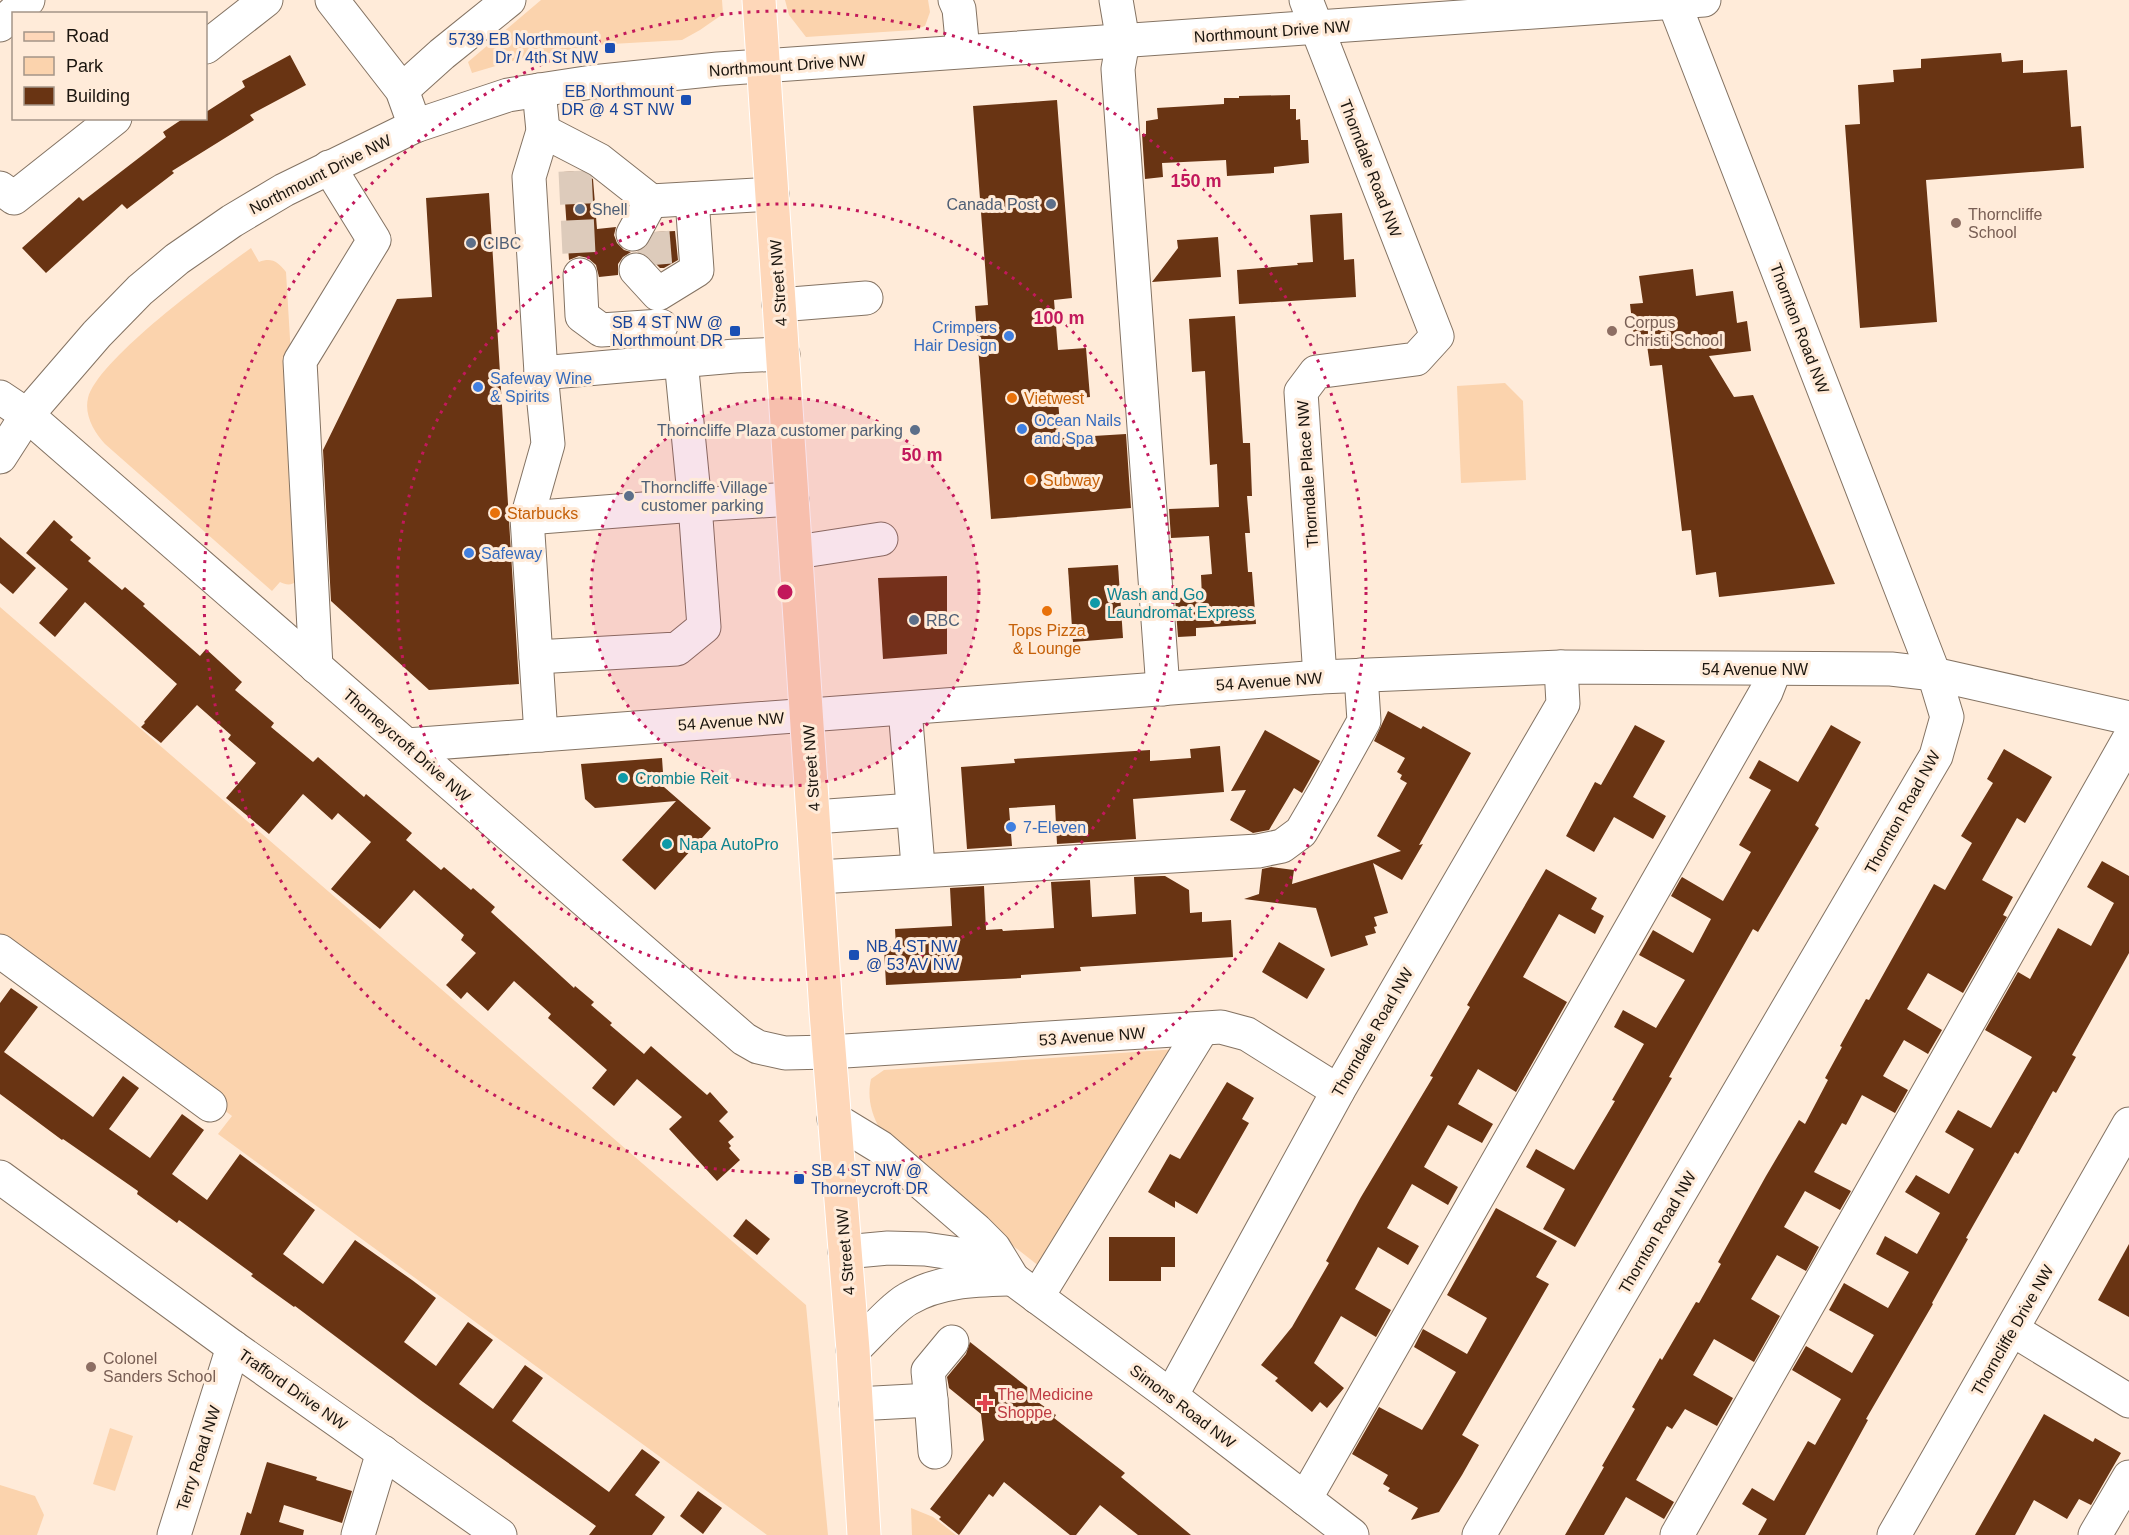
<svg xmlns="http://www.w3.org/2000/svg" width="2129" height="1535" viewBox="0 0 2129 1535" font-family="Helvetica,sans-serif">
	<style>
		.green { fill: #fbd3ad }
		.building { fill: #693413 }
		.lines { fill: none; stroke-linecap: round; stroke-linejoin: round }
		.minor-tunnel { stroke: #ddcbbb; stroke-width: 33; stroke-dasharray: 33 16; stroke-linecap: butt }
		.minor-casing { stroke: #847363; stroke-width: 35 }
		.major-casing { stroke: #fff; stroke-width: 35 }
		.minor { stroke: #fff; stroke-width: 33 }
		.major { stroke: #fed7b9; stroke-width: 33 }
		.ring { fill: none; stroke: #c2185b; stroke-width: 3; stroke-dasharray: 3 6 }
		.transit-dot { fill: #1a4fb4; stroke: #ffebd9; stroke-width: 2 }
		.service-dot { fill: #5c6f8a; stroke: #ffebd9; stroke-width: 2 }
		.education-dot { fill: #8d6e63; stroke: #ffebd9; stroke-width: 2 }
		.shop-dot { fill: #3f7fe0; stroke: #ffebd9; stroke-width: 2 }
		.food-dot { fill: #e8710a; stroke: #ffebd9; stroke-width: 2 }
		.culture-dot { fill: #0f9aa8; stroke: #ffebd9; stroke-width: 2 }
		.health-dot { fill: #e0444e; stroke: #ffebd9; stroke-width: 2 }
		.labels { text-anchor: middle; stroke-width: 6; stroke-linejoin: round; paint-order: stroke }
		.street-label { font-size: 16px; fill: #1b150e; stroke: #ffebd9 }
		.transit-label { font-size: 16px; fill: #164399; stroke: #ffebd9; text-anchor: end }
		.service-label { font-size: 16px; fill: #4e5e75; stroke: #ffebd9; text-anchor: start }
		.education-label { font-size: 16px; fill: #785e54; stroke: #ffebd9; text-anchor: start }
		.shop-label { font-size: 16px; fill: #366cbe; stroke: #ffebd9; text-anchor: start }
		.food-label { font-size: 16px; fill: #c56008; stroke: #ffebd9; text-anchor: start }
		.culture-label { font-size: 16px; fill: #0d838f; stroke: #ffebd9; text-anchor: start }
		.health-label { font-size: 16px; fill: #be3a42; stroke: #ffebd9; text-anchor: start }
		.centre { fill: #c2185b; stroke: #ffebd9; stroke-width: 3 }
		.ring-label { font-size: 18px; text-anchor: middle; font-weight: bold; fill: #c2185b; stroke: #ffebd9; stroke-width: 6; stroke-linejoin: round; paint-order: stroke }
	</style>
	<rect width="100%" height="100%" fill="#ffebd9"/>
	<g class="green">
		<path d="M541 0H722L723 14 700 30 682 40 594 45 523 58 472 73 468 62Z"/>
		<path d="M785 0H928L930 12 925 26 914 30 806 37 789 15Z"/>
		<path d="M251 248 259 262C272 257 278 262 286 272L304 573C298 582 291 588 280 582L272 591 105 444C94 432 84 415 88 398 98 359 216 273 251 248Z"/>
		<path d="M1505 383 1523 401 1526 480 1461 483 1457 386Z"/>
		<path d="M0 607 806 1305 828 1535H767L218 1134 232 1116 0 942Z"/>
		<path d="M1177 1049 1044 1270 901 1158C882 1136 864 1110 871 1079L884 1070Z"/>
		<path d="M110 1428 133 1436 115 1491 93 1484Z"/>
		<path d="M0 1485 35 1496 44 1515 37 1535H0Z"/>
		<path d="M911 1508 933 1517 956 1535H912Z"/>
	</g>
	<g class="building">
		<path d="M2001 53 2002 62 2023 60V73L2067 70 2071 127 2081 126 2084 168 1926 180 1937 322 1860 328 1845 125 1860 124 1858 85 1894 82 1893 70 1921 68V59Z"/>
		<path d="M290 55 306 85 250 115 254 120 172 171 174 173 127 209 122 204 46 273 22 248 79 197 83 201 166 137 163 132 184 118H206V112L245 87 242 81Z"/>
		<path d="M1290 95V109H1296V120L1300 119 1301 140H1308L1309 163 1274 167V173L1227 176 1226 160 1162 163 1163 177 1145 179 1142 134H1146V121L1158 119 1157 108 1224 104V98H1239V96Z"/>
		<path d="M1057 100 1072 298 1054 300 1058 350 1086 348 1090 397 1058 400 1061 438 1126 434 1131 508 991 519 975 306 988 305 973 106Z"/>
		<path d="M580 171 593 179 597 229 616 227 614 235 617 243 624 250 631 252 623 257 618 264V275L599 277 596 265 588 258 579 256 569 260 563 172Z"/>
		<path d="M489 193 519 684 429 690 331 601 323 450 397 299 432 297 426 198Z"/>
		<path d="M1342 213 1344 260 1354 259 1356 297 1239 304 1237 270 1298 265 1297 263 1313 262 1310 215Z"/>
		<path d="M675 231 678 260 664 268H660L649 257 642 252H637L643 250 649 243 655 232Z"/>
		<path d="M1218 237 1221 277 1152 282 1178 248 1177 240Z"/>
		<path d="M1693 269 1696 296 1733 291 1737 323 1747 321 1751 351 1709 356 1734 397 1753 395 1835 584 1719 597 1716 572 1696 575 1691 530 1682 531 1662 365 1650 366 1646 338 1634 339 1630 304 1643 303 1639 276Z"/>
		<path d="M1235 316 1243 443H1250L1252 496H1247L1250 533H1245L1248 572H1252L1256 624 1196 628V636L1178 637 1175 598 1202 597 1201 575 1212 574 1209 536 1171 538 1169 509 1219 507 1217 464 1210 465 1205 371 1192 372 1189 319Z"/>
		<path d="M54 520 73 537 70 540 91 558 88 561 122 590 125 587 145 604 143 606 200 656 206 649 242 682 235 690 274 723 271 727 313 762 318 757 364 797 366 794 412 833 406 840 441 870 444 867 471 890 473 888 495 907 491 912 574 988 575 986 594 1002 591 1005 612 1023 610 1025 644 1054 651 1046 707 1095 710 1092 728 1112 719 1121 734 1137 728 1142 731 1146 729 1148 740 1160 717 1181 669 1129 682 1117 637 1079 614 1106 592 1088 607 1070 548 1018 551 1014 514 981 488 1011 467 992 461 999 446 985 476 953 461 940 464 935 414 890 380 929 331 889 371 842 338 813 332 820 303 794 269 834 226 798 256 763 228 739 231 735 197 705 161 743 141 727 145 723 144 722 177 684 85 602 55 637 39 623 68 589 26 553Z"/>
		<path d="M0 537 36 568 13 594 0 583Z"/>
		<path d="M1118 565 1123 638 1073 642 1068 568Z"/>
		<path d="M947 576V654L883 659 878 578Z"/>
		<path d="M1388 711 1421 729 1423 726 1471 753 1419 845 1423 844 1402 880 1373 863 1388 913 1374 917 1377 926 1374 927 1376 933 1365 936 1368 945 1331 957 1316 908 1244 899 1259 894 1262 869 1271 867 1294 870 1292 884 1401 851 1377 836 1407 783 1400 779 1402 775 1397 772 1405 758 1374 741Z"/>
		<path d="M1635 725 1665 741 1633 797 1666 816 1653 839 1614 817 1594 852 1566 836 1595 782 1601 785Z"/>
		<path d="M1831 725 1861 742 1815 825 1819 828 1758 932 1753 929 1669 1077 1672 1078 1575 1247 1543 1229 1565 1189 1526 1167 1536 1149 1574 1170 1615 1101 1612 1100 1644 1044 1614 1027 1623 1010 1656 1028 1685 980 1639 955 1653 930 1693 953 1711 919 1671 896 1680 880 1682 877 1723 901 1751 852 1739 845 1771 790 1749 778 1759 760 1798 782Z"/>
		<path d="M1265 730 1320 761 1302 793 1294 788 1269 830 1253 833 1230 820 1246 790 1231 791Z"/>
		<path d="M1220 746 1224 792 1133 799 1136 839 1057 844 1055 805 1009 808 1012 846 967 849 961 767 1015 763 1014 759 1150 750V761L1191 758 1190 749Z"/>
		<path d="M2004 749 2052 777 2025 823 2017 818 1982 880 2013 897 2003 915 2007 917 1963 993 1928 973 1907 1009 1942 1030 1928 1054 1904 1040 1883 1076 1908 1090 1895 1113 1862 1095 1846 1125 1842 1123 1814 1172 1851 1191 1840 1210 1805 1191 1784 1227 1819 1247 1806 1271 1777 1255 1751 1299 1780 1316 1754 1362 1714 1339 1693 1375 1733 1398 1717 1426 1685 1409 1672 1429 1667 1426 1636 1480 1674 1502 1664 1519 1626 1497 1604 1535H1565L1604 1467 1602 1466 1635 1409 1632 1407 1660 1358 1662 1360 1696 1302 1699 1303 1721 1264 1718 1262 1766 1176 1799 1120 1805 1124 1828 1080 1825 1078 1842 1047 1840 1046 1866 999 1869 1000 1934 884 1945 890 1972 843 1961 836 1993 783 1987 779Z"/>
		<path d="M662 758 664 787 711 828 655 890 622 860 676 801 595 808 585 799 581 764Z"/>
		<path d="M2102 861 2129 876V953L2072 1055 2076 1057 2056 1093 2053 1091 2018 1154 2015 1152 1966 1238 1968 1239 1932 1303 1933 1304 1866 1419 1868 1420 1805 1535H1758L1767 1519 1742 1504 1752 1488 1774 1501 1808 1441 1815 1445 1841 1399 1792 1370 1806 1346 1852 1373 1874 1335 1829 1310 1844 1283 1888 1308 1909 1272 1876 1254 1885 1236 1917 1254 1940 1213 1905 1192 1916 1175 1949 1194 1974 1149 1945 1132 1958 1110 1991 1128 2032 1057 1985 1030 2018 972 2030 979 2058 928 2091 946 2114 903 2087 887Z"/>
		<path d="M1546 869 1597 898 1591 909 1604 916 1595 934 1559 914 1523 977 1567 1002 1516 1092 1478 1069 1458 1104 1493 1124 1482 1143 1448 1125 1424 1167 1458 1187 1448 1205 1412 1184 1387 1228 1419 1246 1408 1265 1378 1247 1355 1289 1391 1310 1376 1337 1341 1316 1314 1363 1344 1388 1327 1408 1320 1402 1312 1412 1275 1381 1278 1378 1261 1365 1292 1327 1329 1263 1326 1261 1361 1197 1433 1077 1430 1076 1470 1007 1467 1005Z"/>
		<path d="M1161 876H1165L1189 890 1190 913 1202 912V922L1231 920 1233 957 1080 967 1081 971 1021 975V978L886 985 884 947 896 946 895 929 952 926 950 888 984 886 986 930 1002 929 1003 931 1054 928 1051 882 1090 880 1092 917 1136 914 1134 877Z"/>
		<path d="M1279 942 1325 969 1307 999 1262 972Z"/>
		<path d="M11 988 38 1007 4 1052 93 1117 123 1076 139 1088 109 1129 150 1158 182 1114 204 1130 172 1174 207 1200 240 1154 315 1210 283 1254 323 1284 355 1240 412 1280 436 1298 404 1342 436 1366 468 1322 493 1340 459 1384 493 1409 525 1365 543 1378 512 1421 609 1492 642 1449 660 1462 635 1495 665 1517 652 1535H589L596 1526 423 1402 295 1306 294 1307 251 1276 253 1274 179 1220 177 1223 137 1194 138 1191 63 1139 62 1140 0 1094V1003Z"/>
		<path d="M1227 1082 1254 1098 1242 1119 1249 1123 1197 1214 1175 1201V1208L1148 1192 1170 1154 1180 1159Z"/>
		<path d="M1496 1208 1557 1241 1536 1277 1549 1284 1462 1435 1479 1445 1462 1475 1439 1512 1411 1520 1418 1508 1388 1491 1390 1488 1383 1484 1388 1475 1352 1454 1379 1407 1422 1430 1430 1417 1456 1372 1414 1347 1423 1329 1467 1354 1487 1318 1447 1295Z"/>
		<path d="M746 1219 770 1239 757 1255 733 1236Z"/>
		<path d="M1109 1237H1175V1267H1161V1281H1109Z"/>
		<path d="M2129 1244V1317L2098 1300Z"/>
		<path d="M970 1342 1031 1390 1028 1395 1056 1415 1054 1418 1125 1473 1121 1477 1191 1535H1138L1100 1505 1076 1535H1070L1004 1482 993 1497 989 1494 959 1535 939 1519 941 1517 930 1509 984 1440 981 1414 949 1388 947 1377 966 1354Z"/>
		<path d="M2044 1414 2093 1442 2095 1438 2121 1453 2091 1505 2079 1499 2067 1519 2034 1500 2015 1535H1975Z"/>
		<path d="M267 1462 317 1477 316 1480 352 1491 342 1523 284 1505 279 1522 304 1530 303 1535H240L247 1512 251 1514Z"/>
		<path d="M698 1491 722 1508 703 1534 680 1516Z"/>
	</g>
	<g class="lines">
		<g class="minor-tunnel">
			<path d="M575 171 580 275"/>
			<path d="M653 232 656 269"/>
		</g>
		<defs>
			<g id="minor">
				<path d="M332 0 402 90 415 126"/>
				<path d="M955 0 959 9 963 51"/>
				<path d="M1116 0 1123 41 1118 69 1163 689"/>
				<path d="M1306 0 1437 336 1416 359 1316 372 1301 392 1320 677"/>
				<path d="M0 25 28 0"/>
				<path d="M206 47 266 0"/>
				<path d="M402 90 442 54 509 0"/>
				<path d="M539 90 543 131 529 177 541 373 548 444 527 518 541 735"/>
				<path d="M543 131 599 160 651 201 772 194"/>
				<path d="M0 188 14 198 115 118"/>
				<path d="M633 234 651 201"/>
				<path d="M636 270 658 294 697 270 692 199"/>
				<path d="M580 275 582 316 601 330 661 326"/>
				<path d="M779 305 866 298"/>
				<path d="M541 373 735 356 783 354"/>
				<path d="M0 397 27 415 744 1039 758 1047 785 1053 829 1052 1221 1027 1247 1034 1338 1091"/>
				<path d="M0 457 27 415 97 334 140 290 177 259 232 221 284 190 415 126 508 95 592 82 718 69 1704 0"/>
				<path d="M527 518 695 505 792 499"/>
				<path d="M797 552 881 539"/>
				<path d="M536 657 677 649 704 627 695 505 681 360"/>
				<path d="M316 667 300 361 374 240 329 167"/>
				<path d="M905 709 917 854"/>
				<path d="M407 745 1320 677 1561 667 1891 669 1934 674 2129 718"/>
				<path d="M814 817 913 810"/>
				<path d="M818 877 1258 851 1282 846 1301 832 1325 791 1364 721 1361 675"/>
				<path d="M0 951 210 1105"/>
				<path d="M834 1119 880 1147 976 1230 994 1248 1013 1279"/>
				<path d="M0 1177 233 1347 500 1535"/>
				<path d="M845 1252 888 1248 925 1249 959 1254 1013 1279 1171 1396 1352 1535"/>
				<path d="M1037 1297 1202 1029"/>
				<path d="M2013 1330 2129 1401"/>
				<path d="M853 1350C867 1337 892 1308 908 1299 938 1281 974 1280 1008 1279"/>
				<path d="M1171 1396 1338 1091 1563 704 1561 667"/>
				<path d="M931 1400 935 1452"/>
				<path d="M856 1404 931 1400 928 1371 952 1342"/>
				<path d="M1305 1499 1766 692 1775 669"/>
				<path d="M174 1535 233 1347"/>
				<path d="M358 1535 383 1452"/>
				<path d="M1479 1535 1936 756 1947 717 1934 674 1673 0"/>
				<path d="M1677 1535 2129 739"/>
				<path d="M1894 1535 2129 1124"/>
				<path d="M2095 1535 2129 1477"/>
			</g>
			<path id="major" d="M759 0 826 1012 853 1350 864 1535"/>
		</defs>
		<use href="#minor" class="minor-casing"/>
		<use href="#major" class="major-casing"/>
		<use href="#minor" class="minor"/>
		<use href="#major" class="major"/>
	</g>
	<circle cx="785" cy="592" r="194" fill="#c2185b" fill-opacity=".12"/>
	<g class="ring">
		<circle cx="785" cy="592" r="194"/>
		<circle cx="785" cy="592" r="388"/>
		<circle cx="785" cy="592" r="581"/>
	</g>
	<g class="transit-dot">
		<rect x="604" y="42" width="12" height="12" rx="3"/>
		<rect x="680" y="94" width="12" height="12" rx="3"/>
		<rect x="729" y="325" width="12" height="12" rx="3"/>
		<rect x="848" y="949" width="12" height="12" rx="3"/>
		<rect x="793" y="1173" width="12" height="12" rx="3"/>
	</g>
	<g class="service-dot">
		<circle cx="1051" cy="204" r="6"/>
		<circle cx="580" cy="209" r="6"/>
		<circle cx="471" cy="243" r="6"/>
		<circle cx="915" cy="430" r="6"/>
		<circle cx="629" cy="496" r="6"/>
		<circle cx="914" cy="620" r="6"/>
	</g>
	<g class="education-dot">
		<circle cx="1956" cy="223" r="6"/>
		<circle cx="1612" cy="331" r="6"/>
		<circle cx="91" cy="1367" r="6"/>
	</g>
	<g class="shop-dot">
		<circle cx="1009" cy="336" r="6"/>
		<circle cx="478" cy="387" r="6"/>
		<circle cx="1022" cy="429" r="6"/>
		<circle cx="469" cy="553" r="6"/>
		<circle cx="1011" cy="827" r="6"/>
	</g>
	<g class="food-dot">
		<circle cx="1012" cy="398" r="6"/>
		<circle cx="1031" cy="480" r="6"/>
		<circle cx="495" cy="513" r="6"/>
		<circle cx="1047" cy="611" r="6"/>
	</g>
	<g class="culture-dot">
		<circle cx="1095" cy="603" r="6"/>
		<circle cx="623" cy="778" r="6"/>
		<circle cx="667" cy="844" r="6"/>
	</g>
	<path class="health-dot" d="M982 1394h6v6h6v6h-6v6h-6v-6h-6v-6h6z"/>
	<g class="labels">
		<g class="street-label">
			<text transform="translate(1272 31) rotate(-4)" y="6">Northmount Drive NW</text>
			<text transform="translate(787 65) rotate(-4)" y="6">Northmount Drive NW</text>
			<text transform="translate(1371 168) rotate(69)" y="6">Thorndale Road NW</text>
			<text transform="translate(320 174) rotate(-27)" y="6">Northmount Drive NW</text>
			<text transform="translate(778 283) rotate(-94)" y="6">4 Street NW</text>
			<text transform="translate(1800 328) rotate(69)" y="6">Thornton Road NW</text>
			<text transform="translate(1307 474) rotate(-94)" y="6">Thorndale Place NW</text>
			<text x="1755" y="675">54 Avenue NW</text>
			<text transform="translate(1269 681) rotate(-4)" y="6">54 Avenue NW</text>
			<text transform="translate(731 721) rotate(-4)" y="6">54 Avenue NW</text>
			<text transform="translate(407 745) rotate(41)" y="6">Thorneycroft Drive NW</text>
			<text transform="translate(811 768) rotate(-94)" y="6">4 Street NW</text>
			<text transform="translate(1902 812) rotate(-61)" y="6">Thornton Road NW</text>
			<text transform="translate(1372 1032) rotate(-60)" y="6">Thorndale Road NW</text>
			<text transform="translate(1092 1036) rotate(-4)" y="6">53 Avenue NW</text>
			<text transform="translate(1657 1232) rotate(-60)" y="6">Thornton Road NW</text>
			<text transform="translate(845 1252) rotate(-95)" y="6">4 Street NW</text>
			<text transform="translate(2012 1330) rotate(-60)" y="6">Thorncliffe Drive NW</text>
			<text transform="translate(293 1389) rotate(35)" y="6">Trafford Drive NW</text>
			<text transform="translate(1183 1406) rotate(37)" y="6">Simons Road NW</text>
			<text transform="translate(198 1458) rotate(-72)" y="6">Terry Road NW</text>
		</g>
		<g class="transit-label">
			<text x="598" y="45">5739 EB Northmount<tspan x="598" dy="18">Dr / 4th St NW</tspan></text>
			<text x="674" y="97">EB Northmount<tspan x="674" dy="18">DR @ 4 ST NW</tspan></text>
			<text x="723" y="328">SB 4 ST NW @<tspan x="723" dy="18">Northmount DR</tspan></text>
			<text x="866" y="952" text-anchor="start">NB 4 ST NW<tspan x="866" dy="18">@ 53 AV NW</tspan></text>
			<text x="811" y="1176" text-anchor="start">SB 4 ST NW @<tspan x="811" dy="18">Thorneycroft DR</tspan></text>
		</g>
		<g class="service-label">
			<text x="1039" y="210" text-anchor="end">Canada Post</text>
			<text x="592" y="215">Shell</text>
			<text x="483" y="249">CIBC</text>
			<text x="903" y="436" text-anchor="end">Thorncliffe Plaza customer parking</text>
			<text x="641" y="493">Thorncliffe Village<tspan x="641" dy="18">customer parking</tspan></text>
			<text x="926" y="626">RBC</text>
		</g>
		<g class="education-label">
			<text x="1968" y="220">Thorncliffe<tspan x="1968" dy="18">School</tspan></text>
			<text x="1624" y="328">Corpus<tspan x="1624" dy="18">Christi School</tspan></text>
			<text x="103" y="1364">Colonel<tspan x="103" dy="18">Sanders School</tspan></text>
		</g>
		<g class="shop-label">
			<text x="997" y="333" text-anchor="end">Crimpers<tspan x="997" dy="18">Hair Design</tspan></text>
			<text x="490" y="384">Safeway Wine<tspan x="490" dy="18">&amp; Spirits</tspan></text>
			<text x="1034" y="426">Ocean Nails<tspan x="1034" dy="18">and Spa</tspan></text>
			<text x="481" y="559">Safeway</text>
			<text x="1023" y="833">7-Eleven</text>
		</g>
		<g class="food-label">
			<text x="1024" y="404">Vietwest</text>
			<text x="1043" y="486">Subway</text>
			<text x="507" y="519">Starbucks</text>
			<text x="1047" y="636" text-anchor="middle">Tops Pizza<tspan x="1047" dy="18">&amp; Lounge</tspan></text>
		</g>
		<g class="culture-label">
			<text x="1107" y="600">Wash and Go<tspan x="1107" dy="18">Laundromat Express</tspan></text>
			<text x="635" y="784">Crombie Reit</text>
			<text x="679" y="850">Napa AutoPro</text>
		</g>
		<g class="health-label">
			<text x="997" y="1400">The Medicine<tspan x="997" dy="18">Shoppe</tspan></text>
		</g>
	</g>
	<circle cx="785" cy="592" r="9" class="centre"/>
	<g class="ring-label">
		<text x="1196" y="187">150 m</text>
		<text x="1059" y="324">100 m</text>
		<text x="922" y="461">50 m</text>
	</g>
	<rect x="12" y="12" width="195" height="108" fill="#ffebd9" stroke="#a49588" stroke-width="1.5"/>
	<rect x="24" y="32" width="30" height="9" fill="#fed7b9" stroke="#a49588" stroke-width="1.5"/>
	<text x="66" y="42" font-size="18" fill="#1b150e">Road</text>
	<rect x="24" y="57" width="30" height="18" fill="#fbd3ad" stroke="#a49588" stroke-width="1.5"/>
	<text x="66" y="72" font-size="18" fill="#1b150e">Park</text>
	<rect x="24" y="87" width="30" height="18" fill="#693413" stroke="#a49588" stroke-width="1.5"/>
	<text x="66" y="102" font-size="18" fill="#1b150e">Building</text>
</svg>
